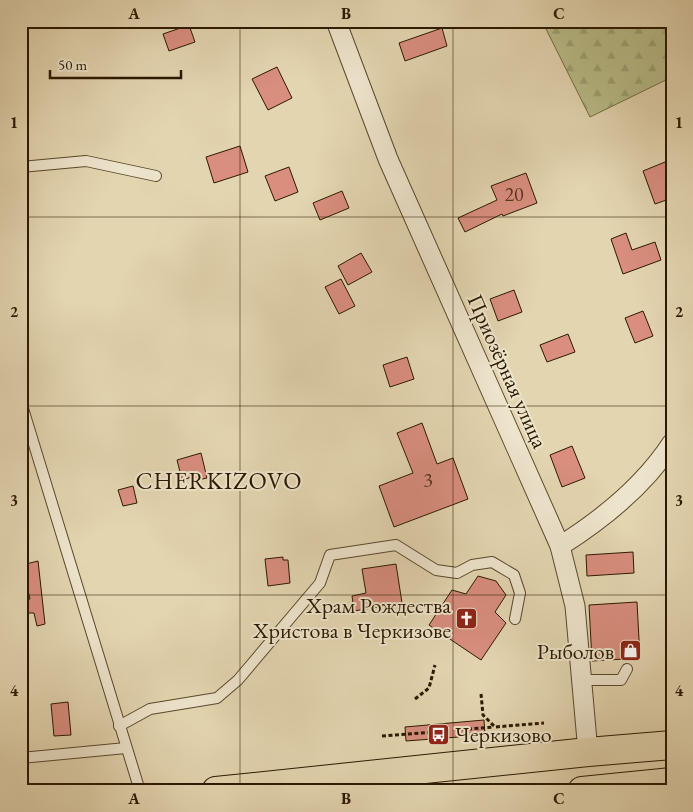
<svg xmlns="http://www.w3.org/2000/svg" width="693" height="812" viewBox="0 0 693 812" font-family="'EB Garamond',serif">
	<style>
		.forest { fill: url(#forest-firs); stroke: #726a44 }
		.building { fill: #d98e7e; stroke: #2c1900 }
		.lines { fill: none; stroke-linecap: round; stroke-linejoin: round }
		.lane-casing { stroke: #5a482c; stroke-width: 12 }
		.street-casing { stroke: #5a482c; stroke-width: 21 }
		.highway-casing { stroke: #2c1900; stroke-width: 30 }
		.path { stroke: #2c1900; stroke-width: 3; stroke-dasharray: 4 2.5; stroke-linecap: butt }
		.lane { stroke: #ede4cc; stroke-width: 10 }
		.street { stroke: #ede4cc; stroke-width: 19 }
		.highway { stroke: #e3d5b0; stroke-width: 28 }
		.grid { fill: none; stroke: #2c1900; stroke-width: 1; stroke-opacity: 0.55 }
		.labels { text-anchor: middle; stroke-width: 4; stroke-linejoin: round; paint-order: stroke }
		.number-label { font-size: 20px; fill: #573620 }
		.street-label { font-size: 22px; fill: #2c1900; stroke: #ede4cc }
		.poi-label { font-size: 22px; fill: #2c1900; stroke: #ede4cc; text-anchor: end }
		.neighbourhood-label { font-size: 24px; letter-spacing: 1px; fill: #2c1900; stroke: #ede4cc }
		.neatline { fill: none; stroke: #2c1900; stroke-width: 2 }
		.grid-label { font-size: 16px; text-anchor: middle; font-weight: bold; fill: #2c1900 }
	</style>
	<defs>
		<pattern id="forest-firs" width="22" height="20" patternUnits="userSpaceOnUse" patternTransform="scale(1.25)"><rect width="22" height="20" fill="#b8bc88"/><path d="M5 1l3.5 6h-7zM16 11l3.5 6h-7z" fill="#9ea174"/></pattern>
	</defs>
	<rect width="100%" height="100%" fill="#e3d5b0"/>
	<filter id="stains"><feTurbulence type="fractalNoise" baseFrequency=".004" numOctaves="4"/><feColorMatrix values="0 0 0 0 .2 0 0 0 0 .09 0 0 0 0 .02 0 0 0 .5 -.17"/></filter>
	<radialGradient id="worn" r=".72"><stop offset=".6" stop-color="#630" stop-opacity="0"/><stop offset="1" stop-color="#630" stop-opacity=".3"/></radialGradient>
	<path class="forest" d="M542 21H672V77L590 117Z"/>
	<g class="building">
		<path d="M189 25 195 42 169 51 163 34Z"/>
		<path d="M442 28 447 46 405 61 399 43Z"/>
		<path d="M277 67 292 98 268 110 252 79Z"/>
		<path d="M240 146 248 172 214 183 206 157Z"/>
		<path d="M665 162 672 180V198L655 204 643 171Z"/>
		<path d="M289 167 298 192 275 201 265 176Z"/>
		<path d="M526 173 537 203 503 216 502 214 465 232 458 218 497 200 491 186Z"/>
		<path d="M342 191 349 208 320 220 313 203Z"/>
		<path d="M626 233 632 250 655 242 661 260 623 274 611 239Z"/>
		<path d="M361 253 372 272 348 285 338 266Z"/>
		<path d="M341 279 355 306 339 314 325 287Z"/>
		<path d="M514 290 522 312 498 321 490 299Z"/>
		<path d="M643 311 653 336 635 343 625 318Z"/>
		<path d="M568 334 575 352 547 362 540 345Z"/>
		<path d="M407 357 414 379 390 387 383 365Z"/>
		<path d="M422 423 437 464 453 458 468 499 394 527 379 486 413 473 397 433Z"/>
		<path d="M572 446 585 478 562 487 550 455Z"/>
		<path d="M201 453 207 478 193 481 192 477 182 480 177 460Z"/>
		<path d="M133 486 137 503 123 506 118 490Z"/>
		<path d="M633 552 634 573 587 576 586 555Z"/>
		<path d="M283 557V560H288L290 583 268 586 265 559Z"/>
		<path d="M38 561 45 624 37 626 34 613H25L24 600 30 599 22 565Z"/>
		<path d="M396 564 402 603 354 611 352 596 366 593 362 569Z"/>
		<path d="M478 576 496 581 506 595 495 612 506 623 481 660 429 625 452 590 466 594Z"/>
		<path d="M637 602 640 658 592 661 589 605Z"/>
		<path d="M68 702 71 735 54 736 51 704Z"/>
		<path d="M484 720 485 735 406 741 405 727Z"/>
	</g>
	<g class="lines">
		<defs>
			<g id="lane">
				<path d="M21 167 86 161 156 176"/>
				<path d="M21 402 140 791"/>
				<path d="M582 680H621L627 669"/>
				<path d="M119 726 150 709 217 698 238 680 320 583 330 555 396 545 436 570 457 573 472 565 492 562 514 575 520 593 515 619"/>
				<path d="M21 758 126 748"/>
			</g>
			<g id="street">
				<path d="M336 21 388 159 560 546 575 606 588 752"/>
				<path d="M560 546C603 519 644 486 672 443"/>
			</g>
			<g id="highway">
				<path d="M216 791 588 752 672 745"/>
				<path d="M582 791 672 782"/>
			</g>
		</defs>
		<use href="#lane" class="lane-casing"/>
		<use href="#street" class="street-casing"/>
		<use href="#highway" class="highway-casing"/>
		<g class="path">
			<path d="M481 694 483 715 495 727 544 723"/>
			<path d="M415 699 429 688 435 665"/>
			<path d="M455 730 494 727"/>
			<path d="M382 736 434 732"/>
		</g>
		<use href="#lane" class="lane"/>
		<use href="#street" class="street"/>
		<use href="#highway" class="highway"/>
	</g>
	<path class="grid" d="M240 21V791M453 21V791M21 217H672M21 406H672M21 595H672"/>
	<defs>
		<symbol id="church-square" viewBox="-11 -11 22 22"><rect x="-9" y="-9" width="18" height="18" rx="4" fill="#8f2418" stroke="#ede4cc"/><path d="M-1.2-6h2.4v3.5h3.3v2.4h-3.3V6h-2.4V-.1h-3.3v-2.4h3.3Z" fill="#fff"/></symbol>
		<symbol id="shop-square" viewBox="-11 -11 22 22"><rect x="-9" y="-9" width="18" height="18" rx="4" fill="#8f2418" stroke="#ede4cc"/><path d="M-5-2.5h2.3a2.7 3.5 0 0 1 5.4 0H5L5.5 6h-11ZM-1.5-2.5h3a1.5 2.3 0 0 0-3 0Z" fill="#fff"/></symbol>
		<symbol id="bus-square" viewBox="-11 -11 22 22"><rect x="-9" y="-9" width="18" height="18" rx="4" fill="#8f2418" stroke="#ede4cc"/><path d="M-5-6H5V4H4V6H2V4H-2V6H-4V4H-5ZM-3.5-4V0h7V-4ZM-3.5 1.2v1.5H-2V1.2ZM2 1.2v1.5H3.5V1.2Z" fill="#fff"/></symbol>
	</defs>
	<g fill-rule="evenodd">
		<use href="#church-square" x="454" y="606" width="25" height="25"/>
		<use href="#shop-square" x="618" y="638" width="25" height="25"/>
		<use href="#bus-square" x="426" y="722" width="25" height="25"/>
	</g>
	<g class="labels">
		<g class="number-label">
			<text x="514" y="201">20</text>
			<text x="428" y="487">3</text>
		</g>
		<g class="street-label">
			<text transform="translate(508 371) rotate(66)" y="8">Приозёрная улица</text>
		</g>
		<g class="poi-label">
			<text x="451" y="613">Храм Рождества<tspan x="451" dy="25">Христова в Черкизове</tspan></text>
			<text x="614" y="659">Рыболов</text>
			<text x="455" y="742" text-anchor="start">Черкизово</text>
		</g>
		<g class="neighbourhood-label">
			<text x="219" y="489">CHERKIZOVO</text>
		</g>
	</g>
	<rect width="693" height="812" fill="none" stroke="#e3d5b0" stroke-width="55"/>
	<path d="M50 70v8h131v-8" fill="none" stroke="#2c1900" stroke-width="2.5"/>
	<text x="58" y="70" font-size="15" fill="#2c1900" stroke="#ede4cc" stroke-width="4" paint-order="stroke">50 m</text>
	<rect x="28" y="28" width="638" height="756" class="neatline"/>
	<g class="grid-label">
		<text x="134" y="19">A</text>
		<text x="346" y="19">B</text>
		<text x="559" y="19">C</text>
		<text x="14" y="128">1</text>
		<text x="679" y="128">1</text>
		<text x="14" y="317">2</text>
		<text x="679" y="317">2</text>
		<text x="14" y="506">3</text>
		<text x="679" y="506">3</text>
		<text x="14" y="696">4</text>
		<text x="679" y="696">4</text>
		<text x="134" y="804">A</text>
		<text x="346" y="804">B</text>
		<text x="559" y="804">C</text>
	</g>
	<rect width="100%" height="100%" filter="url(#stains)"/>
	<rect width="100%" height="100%" fill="url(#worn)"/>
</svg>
